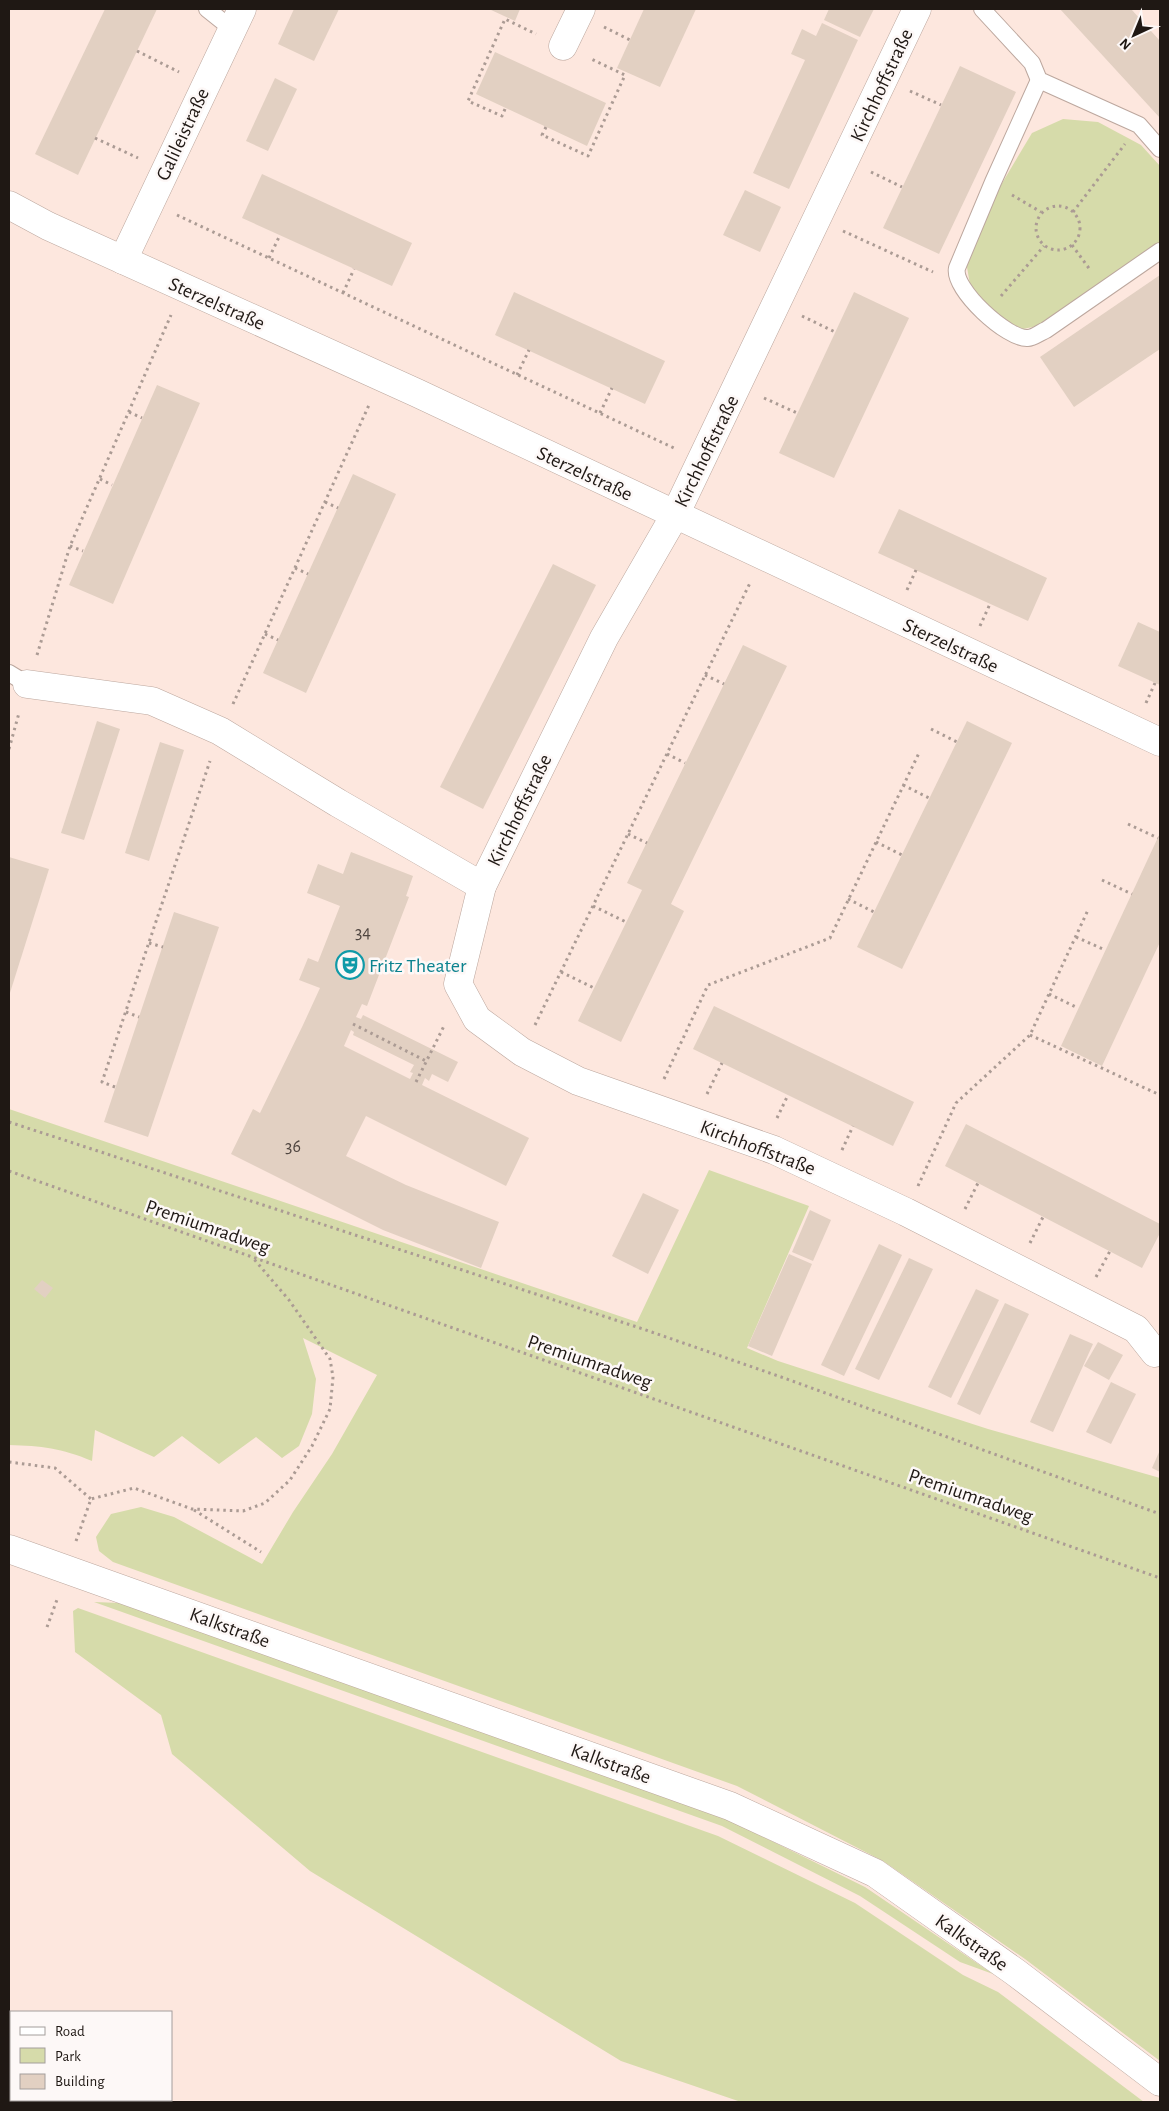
<svg xmlns="http://www.w3.org/2000/svg" width="1169" height="2111" viewBox="0 0 1169 2111" font-family="'Alegreya Sans',sans-serif">
	<style>
		.green { fill: #d6dbaa }
		.building { fill: #e2d0c2; fill-rule: evenodd }
		.lines { fill: none; stroke-linecap: round; stroke-linejoin: round }
		.service-casing { stroke: #bca79e; stroke-width: 18 }
		.minor-casing { stroke: #bca79e; stroke-width: 29 }
		.secondary-casing { stroke: #bca79e; stroke-width: 29 }
		.path { stroke: #ab9b94; stroke-width: 3; stroke-dasharray: 2.5 4; stroke-linecap: butt }
		.service { stroke: #fff; stroke-width: 16 }
		.minor { stroke: #fff; stroke-width: 28 }
		.secondary { stroke: #fff; stroke-width: 28 }
		.labels { text-anchor: middle; stroke-width: 5; stroke-linejoin: round; paint-order: stroke }
		.number-label { font-size: 18px; fill: #504640 }
		.street-label { font-size: 20px; fill: #1f1814; stroke: #fdf8f7 }
		.culture-label { font-size: 20px; fill: #0d838f; stroke: #fdf8f7; text-anchor: start }
	</style>
	<rect width="100%" height="100%" fill="#fde7de"/>
	<g class="green">
		<path d="M1063 119 1098 122 1141 145 1160 166V244L1042 325 1023 329 1002 321 970 285 966 261 992 200 1032 133Z"/>
		<path d="M9 1109 637 1322 709 1170 809 1206 747 1348 778 1361 988 1429 1160 1478V2061L1025 1959 883 1861 737 1786 113 1562 99 1551 96 1537 111 1514 141 1507 174 1517 262 1564 293 1512 332 1454 377 1375 303 1338 316 1379 312 1414 299 1446 282 1458 256 1437 219 1464 182 1436 154 1457 95 1430 92 1461C61 1448 42 1446 9 1445Z"/>
		<path d="M94 1602 120 1603 725 1818 865 1887 993 1974 960 1962 860 1896 722 1826Z"/>
		<path d="M78 1608 718 1836 855 1903 963 1975 998 1992 1144 2102H741L621 2061 310 1871 172 1754 161 1715 75 1652 73 1611Z"/>
	</g>
	<g class="building">
		<path d="M105 9H157L78 175 35 154Z"/>
		<path d="M294 9H339L314 61 278 44Z"/>
		<path d="M489 9H520L515 21Z"/>
		<path d="M644 9H696L660 87 617 68Z"/>
		<path d="M829 9H874L860 37 824 20Z"/>
		<path d="M1060 9H1131L1160 41V118Z"/>
		<path d="M822 23 858 40 789 189 753 173 805 60 791 54 802 29 816 36Z"/>
		<path d="M495 52 606 103 587 146 476 94Z"/>
		<path d="M960 66 1016 92 939 254 883 228Z"/>
		<path d="M275 78 297 89 268 151 246 141Z"/>
		<path d="M262 174 412 243 392 286 242 218Z"/>
		<path d="M745 190 781 207 760 252 723 235Z"/>
		<path d="M1160 275V349L1074 407 1040 357Z"/>
		<path d="M514 292 665 361 645 404 495 335Z"/>
		<path d="M854 292 909 318 834 478 779 453Z"/>
		<path d="M157 385 200 403 113 604 69 585Z"/>
		<path d="M353 474 396 494 306 693 263 673Z"/>
		<path d="M899 509 1047 578 1028 621 878 553Z"/>
		<path d="M553 564 596 585 483 809 440 787Z"/>
		<path d="M1138 622 1160 632V685L1118 666Z"/>
		<path d="M743 645 787 666 671 904 684 911 621 1042 578 1021 642 890 627 883Z"/>
		<path d="M97 721 120 729 84 840 61 833Z"/>
		<path d="M967 721 1012 743 902 969 857 947Z"/>
		<path d="M160 742 184 750 149 861 125 853Z"/>
		<path d="M1160 833V942L1102 1066 1061 1046Z"/>
		<path d="M351 852 413 876 406 896 409 897 367 1006 362 1004 356 1017 361 1019 363 1015 458 1062 448 1082 432 1074 429 1081 425 1078 422 1085 529 1138 506 1186 366 1116 346 1156 406 1185 499 1222 481 1268 383 1230 231 1154 253 1109 260 1113 303 1025 320 988 299 980 308 958 318 962 340 906 307 893 318 864 343 874ZM351 1030 354 1032 353 1035 414 1065 410 1072 413 1073 410 1079 344 1046Z"/>
		<path d="M9 857 49 869 9 996Z"/>
		<path d="M174 912 219 927 148 1137 104 1122Z"/>
		<path d="M714 1006 914 1102 893 1146 693 1049Z"/>
		<path d="M966 1124 1160 1224V1233L1142 1268 945 1166Z"/>
		<path d="M643 1193 679 1210 648 1274 612 1256Z"/>
		<path d="M810 1210 831 1220 813 1261 792 1252Z"/>
		<path d="M879 1244 902 1255 844 1376 821 1365Z"/>
		<path d="M789 1254 812 1264 772 1356 748 1346Z"/>
		<path d="M909 1258 933 1269 879 1380 855 1369Z"/>
		<path d="M42 1280 53 1288 45 1298 34 1289Z"/>
		<path d="M976 1289 999 1300 951 1398 928 1387Z"/>
		<path d="M1005 1303 1029 1314 980 1415 957 1404Z"/>
		<path d="M1070 1334 1093 1344 1053 1432 1030 1422Z"/>
		<path d="M1098 1342 1123 1355 1109 1380 1084 1366Z"/>
		<path d="M1111 1382 1136 1394 1111 1444 1086 1432Z"/>
		<path d="M1160 1450V1472L1152 1468Z"/>
	</g>
	<g class="lines">
		<defs>
			<g id="service">
				<path d="M207 9 232 29"/>
				<path d="M982 9 1032 63 1039 80 1139 125 1160 149"/>
				<path d="M1039 80 993 182 957 268C952 289 1008 340 1028 338 1033 338 1041 332 1046 330L1160 251"/>
				<path d="M9 673 27 684"/>
			</g>
			<g id="minor">
				<path d="M917 9 675 515 604 638 482 886 458 984 477 1019 522 1052 578 1081 774 1150 906 1212 1136 1329 1155 1353"/>
				<path d="M563 46 581 9"/>
				<path d="M9 205 48 226 417 393 1160 742"/>
				<path d="M123 260 242 9"/>
				<path d="M27 684 152 701 220 731 338 803 482 886"/>
			</g>
			<path id="secondary" d="M9 1549 730 1806 875 1873 1015 1972 1160 2082"/>
		</defs>
		<use href="#service" class="service-casing"/>
		<use href="#minor" class="minor-casing"/>
		<use href="#secondary" class="secondary-casing"/>
		<g class="path">
			<path d="M604 27 630 40"/>
			<path d="M137 51 179 72"/>
			<path d="M910 91 941 105"/>
			<path d="M505 109 502 116 468 101 505 19 536 34"/>
			<path d="M546 127 542 135 588 156 625 75 589 58"/>
			<path d="M95 138 138 158"/>
			<path d="M871 172 902 187"/>
			<path d="M1012 195 1041 212"/>
			<circle cx="1058" cy="228" r="22"/>
			<path d="M1073 212 1125 144"/>
			<path d="M177 215 674 448"/>
			<path d="M843 231 933 272"/>
			<path d="M1072 245 1091 271"/>
			<path d="M269 258 280 235"/>
			<path d="M343 293 354 269"/>
			<path d="M1001 296 1044 246"/>
			<path d="M802 316 835 332"/>
			<path d="M517 375 529 350"/>
			<path d="M764 398 797 413"/>
			<path d="M129 412 142 418"/>
			<path d="M600 413 612 388"/>
			<path d="M100 479 112 485"/>
			<path d="M325 502 338 508"/>
			<path d="M70 546 83 551"/>
			<path d="M295 568 308 574"/>
			<path d="M907 590 916 570"/>
			<path d="M980 626 990 604"/>
			<path d="M265 634 278 640"/>
			<path d="M37 655 70 546 171 315"/>
			<path d="M705 675 724 684"/>
			<path d="M1146 703 1155 683"/>
			<path d="M233 704 369 405"/>
			<path d="M931 729 957 742"/>
			<path d="M9 749 19 713"/>
			<path d="M667 754 685 763"/>
			<path d="M903 785 929 798"/>
			<path d="M1128 824 1158 838"/>
			<path d="M628 834 647 843"/>
			<path d="M876 842 902 855"/>
			<path d="M1102 880 1132 894"/>
			<path d="M848 899 874 912"/>
			<path d="M593 906 626 922"/>
			<path d="M1076 937 1105 950"/>
			<path d="M149 943 163 947"/>
			<path d="M561 972 594 988"/>
			<path d="M1049 994 1078 1008"/>
			<path d="M126 1012 139 1017"/>
			<path d="M353 1024 426 1061"/>
			<path d="M535 1025 750 583"/>
			<path d="M1030 1035 1160 1095"/>
			<path d="M664 1079 708 985 830 938 919 753"/>
			<path d="M416 1082 445 1024"/>
			<path d="M115 1087 102 1082 210 761"/>
			<path d="M707 1094 722 1063"/>
			<path d="M777 1118 788 1095"/>
			<path d="M9 1122 643 1329 784 1378 1160 1514"/>
			<path d="M842 1150 853 1126"/>
			<path d="M9 1171 1160 1578"/>
			<path d="M918 1186 956 1103 1030 1035 1088 910"/>
			<path d="M965 1209 978 1183"/>
			<path d="M1030 1243 1043 1217"/>
			<path d="M1096 1277 1110 1251"/>
			<path d="M9 1462 55 1468 91 1499"/>
			<path d="M194 1510 261 1552"/>
			<path d="M76 1541 91 1499 134 1488 192 1509 243 1511 265 1503 290 1480 312 1446 330 1409 333 1377 330 1359 289 1300 253 1258"/>
			<path d="M47 1627 58 1597"/>
		</g>
		<use href="#service" class="service"/>
		<use href="#minor" class="minor"/>
		<use href="#secondary" class="secondary"/>
	</g>
	<defs>
		<symbol id="theatre-ring" viewBox="-11 -11 22 22"><circle r="9.5" fill="#fdf8f7" stroke="#0f9aa8" stroke-width="1.5"/><path d="M-5-5.5Q0-4 5-5.5V0Q5 5 0 6Q-5 5-5 0ZM-3.3-2.5H-1v1.5H-3.3ZM1-2.5H3.3v1.5H1ZM-2.8 1Q0 5.5 2.8 1Z" fill="#0f9aa8"/></symbol>
	</defs>
	<g fill-rule="evenodd">
		<use href="#theatre-ring" x="334" y="949" width="32" height="32"/>
	</g>
	<g class="labels">
		<g class="number-label">
			<text x="363" y="938">34</text>
			<text x="293" y="1152">36</text>
		</g>
		<g class="street-label">
			<text transform="translate(881 85) rotate(-65)" y="7">Kirchhoffstraße</text>
			<text transform="translate(182 134) rotate(-65)" y="7">Galileistraße</text>
			<text transform="translate(217 303) rotate(24)" y="7">Sterzelstraße</text>
			<text transform="translate(706 451) rotate(-64)" y="7">Kirchhoffstraße</text>
			<text transform="translate(585 473) rotate(25)" y="7">Sterzelstraße</text>
			<text transform="translate(951 645) rotate(25)" y="7">Sterzelstraße</text>
			<text transform="translate(519 810) rotate(-64)" y="7">Kirchhoffstraße</text>
			<text transform="translate(758 1147) rotate(21)" y="7">Kirchhoffstraße</text>
			<text transform="translate(208 1226) rotate(19)" y="7">Premiumradweg</text>
			<text transform="translate(590 1361) rotate(19)" y="7">Premiumradweg</text>
			<text transform="translate(971 1495) rotate(19)" y="7">Premiumradweg</text>
			<text transform="translate(230 1627) rotate(20)" y="7">Kalkstraße</text>
			<text transform="translate(611 1763) rotate(20)" y="7">Kalkstraße</text>
			<text transform="translate(972 1942) rotate(35)" y="7">Kalkstraße</text>
		</g>
		<g class="culture-label">
			<text x="369" y="972">Fritz Theater</text>
		</g>
	</g>
	<rect width="1169" height="2111" fill="none" stroke="#1f1814" stroke-width="20"/>
	<rect x="10" y="2011" width="162" height="90" fill="#fdf8f7" stroke="#a49e9c"/>
	<rect x="20" y="2027" width="25" height="8" fill="#ffffff" stroke="#a49e9c"/>
	<text x="55" y="2036" font-size="15" fill="#1f1814">Road</text>
	<rect x="20" y="2048" width="25" height="15" fill="#d6dbaa" stroke="#a49e9c"/>
	<text x="55" y="2061" font-size="15" fill="#1f1814">Park</text>
	<rect x="20" y="2074" width="25" height="15" fill="#e2d0c2" stroke="#a49e9c"/>
	<text x="55" y="2086" font-size="15" fill="#1f1814">Building</text>
	<g transform="translate(1134 35) rotate(224)" stroke="#fdf8f7" stroke-width="4" paint-order="stroke">
	<path d="M0-4L9 19L0 12L-9 19Z" fill="#1f1814"/>
	<text y="-8" font-size="14" font-weight="bold" text-anchor="middle" fill="#1f1814">N</text>
	</g>
</svg>
